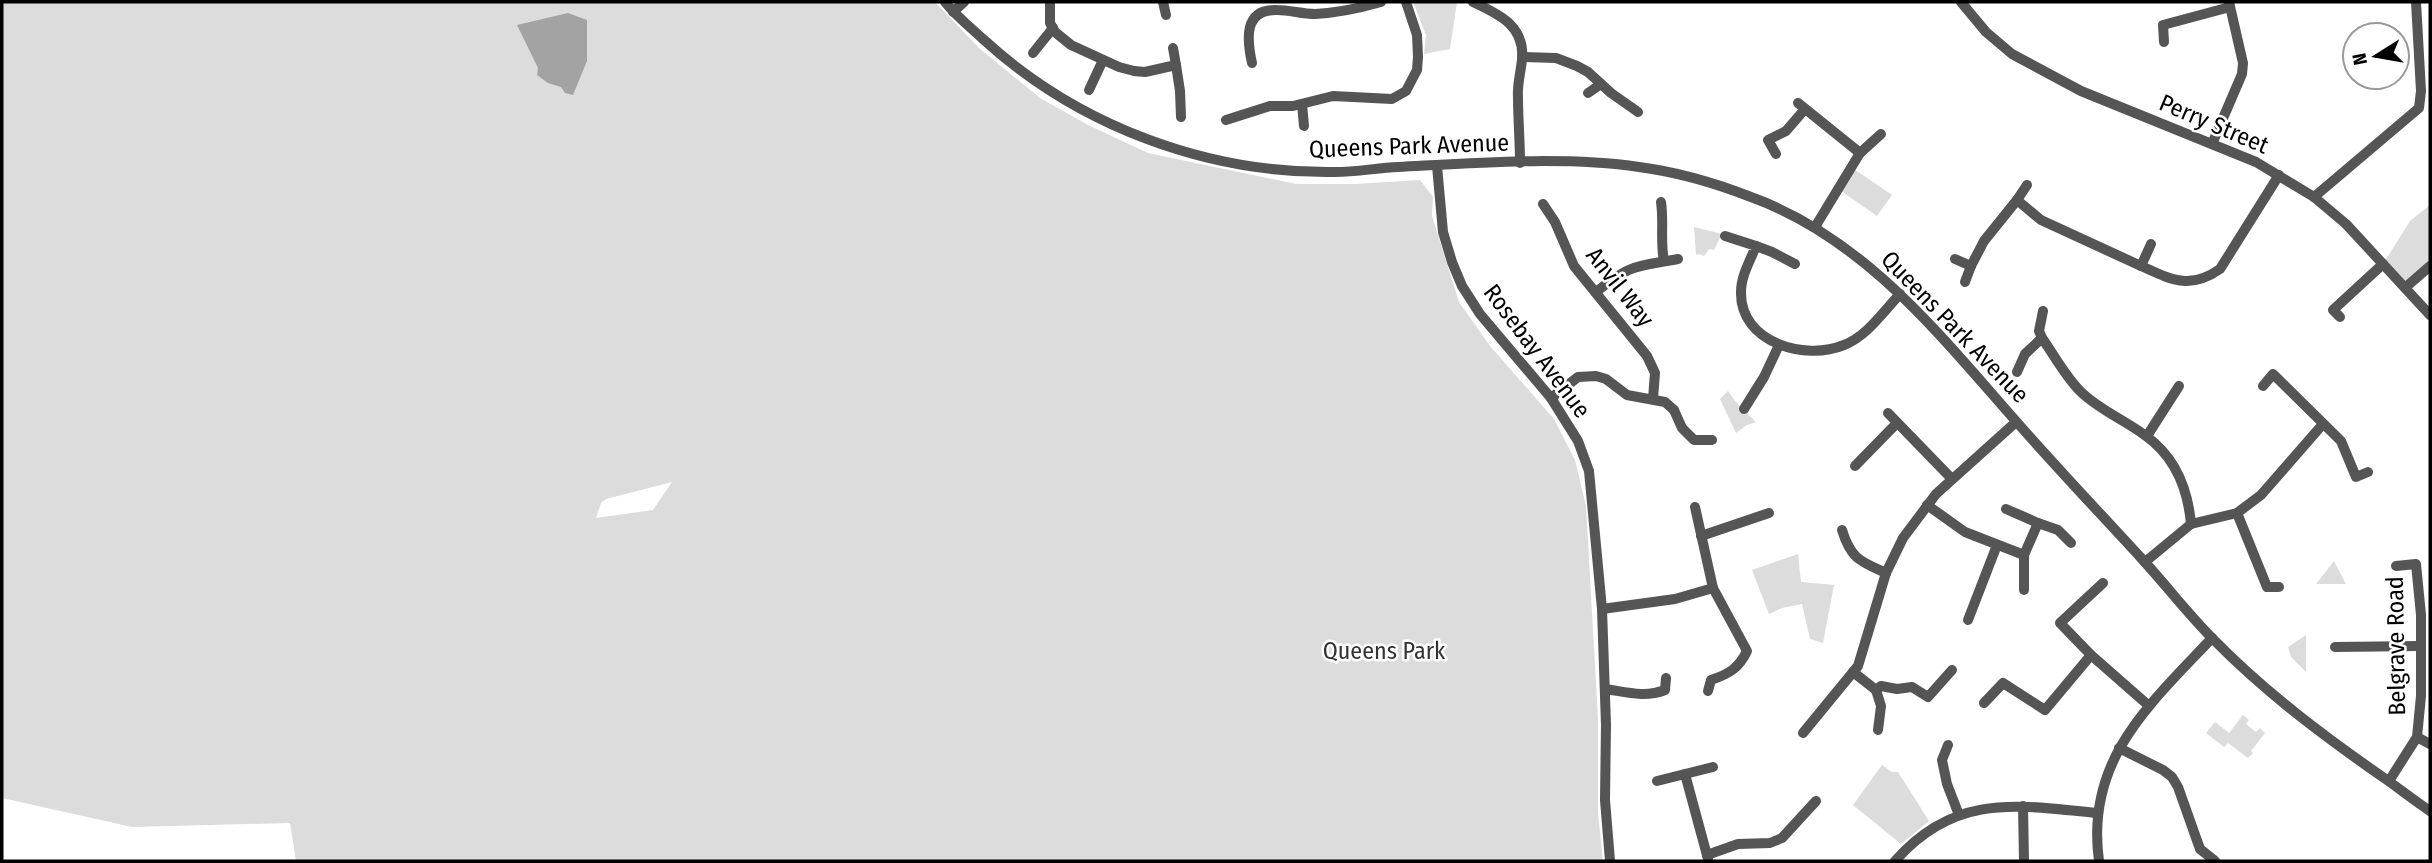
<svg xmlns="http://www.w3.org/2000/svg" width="2432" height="863" viewBox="0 0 2432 863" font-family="'Fira Sans Condensed',sans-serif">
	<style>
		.green { fill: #dcdcdc; fill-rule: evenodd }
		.water { fill: #a3a3a3 }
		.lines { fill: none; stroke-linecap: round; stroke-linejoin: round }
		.minor { stroke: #555; stroke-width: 10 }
		.labels { text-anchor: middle; stroke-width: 5; stroke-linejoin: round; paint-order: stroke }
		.street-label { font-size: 24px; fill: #000; stroke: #fff }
		.park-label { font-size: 24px; fill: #333; stroke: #fff }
	</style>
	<rect width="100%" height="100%" fill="#fff"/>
	<g class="green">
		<path d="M2 2H935L979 48 1040 98 1088 125 1148 153 1296 184H1355L1420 180 1433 197 1432 216 1459 302 1490 346 1554 419 1575 460 1586 506 1598 719V813L1603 861H296L290 823 132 827 2 798ZM672 482 653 510 596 518 601 503 606 499Z"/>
		<path d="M1413 2H1457L1450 49 1424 54 1426 35Z"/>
		<path d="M1851 167 1892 195 1877 216 1837 188Z"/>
		<path d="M2430 205V266L2406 287 2383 264 2410 221Z"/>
		<path d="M1694 227 1722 234 1714 250 1709 249 1704 256 1699 254 1696 255Z"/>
		<path d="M1728 391 1735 401 1756 422 1747 425 1736 433 1720 399Z"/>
		<path d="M1798 554 1801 582 1834 585 1823 643 1810 639 1802 604 1782 608 1769 614 1752 570Z"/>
		<path d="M2334 561 2346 584H2316Z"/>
		<path d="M2306 635V672L2291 657 2288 647Z"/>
		<path d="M2243 715 2249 720 2246 724 2256 732 2260 728 2265 733 2251 751 2253 753 2248 758 2228 743 2224 747 2206 733 2215 722 2229 733Z"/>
		<path d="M1882 765 1892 772H1898L1929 821 1901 844 1853 805Z"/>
	</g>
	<path class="water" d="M568 13 587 20V61L573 95 565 93 561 87 548 83 537 75 538 68 517 25Z"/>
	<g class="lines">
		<g class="minor">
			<path d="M945 2C956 16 970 27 983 39 1078 126 1207 174 1335 172 1356 172 1377 168 1398 167 1474 163 1564 156 1639 167 1678 172 1715 183 1751 197 1864 238 1938 333 2015 420 2056 467 2099 512 2142 559 2166 585 2188 614 2213 639 2266 693 2325 737 2387 780 2401 790 2415 801 2430 811"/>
			<path d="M1050 2V23L1055 32 1071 45 1119 67 1134 71 1145 72 1176 65 1173 48"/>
			<path d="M1163 2 1166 15"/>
			<path d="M1473 2C1498 14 1525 25 1522 59 1521 72 1517 84 1518 97 1518 119 1520 141 1520 163"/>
			<path d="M1961 2 1986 32 2012 54 2081 91 2256 162 2314 197 2346 224 2430 315"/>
			<path d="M953 12 964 2"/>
			<path d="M2164 42 2163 25 2230 7"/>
			<path d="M1033 53 1053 28"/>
			<path d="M1522 57 1556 58 1577 66 1588 72 1611 93 1638 112"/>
			<path d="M1252 63C1247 40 1243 9 1277 10 1290 10 1302 14 1315 14 1337 13 1360 8 1381 2"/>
			<path d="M1176 65 1180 91 1181 117"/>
			<path d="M1089 90 1103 60"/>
			<path d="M1588 93 1601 84"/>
			<path d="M1798 103 1860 153"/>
			<path d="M1302 104 1304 126"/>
			<path d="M1226 120 1270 106H1293L1333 96 1392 99 1406 91 1417 70 1418 57 1417 35 1406 2"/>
			<path d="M2212 144 2242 74 2243 63 2229 2"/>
			<path d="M1776 154 1768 140 1786 131 1805 109"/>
			<path d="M1437 166 1443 232 1452 262 1462 286 1480 314 1551 398 1578 441 1589 471 1602 609 1606 725 1605 800 1610 861"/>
			<path d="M2314 197 2419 108 2421 91 2416 2"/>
			<path d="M2017 200 2027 185"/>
			<path d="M1661 202C1664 222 1660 242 1664 261"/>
			<path d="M1543 204 1555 222 1574 266 1647 356 1655 373 1653 399"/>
			<path d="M1815 227 1860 153 1881 134"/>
			<path d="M1725 236 1756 246C1750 261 1741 276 1741 292 1740 343 1805 361 1844 345 1867 336 1883 312 1900 294"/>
			<path d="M2151 244 2141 266C2172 280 2190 290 2220 269L2279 175"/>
			<path d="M1756 246 1772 252 1795 264"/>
			<path d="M1955 259 1971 266 1984 241 2017 200 2041 220 2141 266"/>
			<path d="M1965 282 1971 266"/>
			<path d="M2406 287 2430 266"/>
			<path d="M1596 292C1632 263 1636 267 1678 259"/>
			<path d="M2043 311 2039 331 2042 338C2054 355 2065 376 2080 391 2099 410 2125 420 2146 436 2175 457 2188 490 2191 524"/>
			<path d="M2340 317 2333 310 2383 264"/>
			<path d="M2017 372 2025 354 2042 338"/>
			<path d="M2263 386 2273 374 2341 441 2356 477 2368 472"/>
			<path d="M1551 398 1578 377 1596 376 1606 379 1627 395 1665 402 1674 410 1682 428 1694 440H1712"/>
			<path d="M1744 409 1764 377 1779 345"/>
			<path d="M1888 413 1951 478"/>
			<path d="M2147 436 2179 386"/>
			<path d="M1855 466 1896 424"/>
			<path d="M1927 505 1965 532 2024 555 2038 523 2006 509"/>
			<path d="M2237 513 2267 587H2279"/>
			<path d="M2038 523 2058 530 2071 543"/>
			<path d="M1842 530C1851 559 1860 561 1886 573"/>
			<path d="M1701 536 1769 513"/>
			<path d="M2145 562 2191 524 2237 513 2261 495 2323 424"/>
			<path d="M2103 583 2060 623 2091 655 2148 705"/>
			<path d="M2024 590V555"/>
			<path d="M1602 609 1675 599 1713 588 1695 507"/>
			<path d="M1968 620 1997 545"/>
			<path d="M2335 647 2420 646"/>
			<path d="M1853 672 1876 690 1881 686 1897 689 1912 687 1928 697 1952 670"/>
			<path d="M1605 689C1626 692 1645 698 1665 690L1666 678"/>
			<path d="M1876 690 1881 706 1878 730"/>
			<path d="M1708 691 1711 680C1729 674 1739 668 1747 651L1713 588"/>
			<path d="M1984 703 2003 683 2045 710 2091 655"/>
			<path d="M1803 733 1858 666 1886 573 1903 538 1936 494 2016 422"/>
			<path d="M2417 737 2430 744"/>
			<path d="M1948 745 1942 760 1947 784 1959 815"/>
			<path d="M2119 748 2163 770 2172 777 2178 787 2200 849 2215 861"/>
			<path d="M1685 774 1708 859"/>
			<path d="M1657 781 1713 767"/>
			<path d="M2389 781 2417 737 2421 696V615L2416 564 2396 566"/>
			<path d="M2023 806 2024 861"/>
			<path d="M1707 855 1738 844 1770 843 1782 838 1816 801"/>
			<path d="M1895 861C1955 793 2016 805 2097 813"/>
			<path d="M2099 861C2085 760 2149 705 2212 638"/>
		</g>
	</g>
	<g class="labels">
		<g class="street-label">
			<text transform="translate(2214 124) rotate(23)" y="8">Perry Street</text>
			<text transform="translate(1409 146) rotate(-2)" y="8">Queens Park Avenue</text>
			<text transform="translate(1620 287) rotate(52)" y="8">Anvil Way</text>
			<text transform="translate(1955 327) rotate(46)" y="8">Queens Park Avenue</text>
			<text transform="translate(1537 351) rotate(53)" y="8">Rosebay Avenue</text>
			<text transform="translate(2396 646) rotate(-91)" y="8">Belgrave Road</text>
		</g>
		<g class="park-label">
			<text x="1384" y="659">Queens Park</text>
		</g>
	</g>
	<rect width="2432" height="863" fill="none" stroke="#000000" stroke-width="7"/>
	<g transform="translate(2376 56) rotate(259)"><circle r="33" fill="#ffffff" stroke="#999999" stroke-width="2"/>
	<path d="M0-5L12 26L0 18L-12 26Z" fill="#000000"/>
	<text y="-10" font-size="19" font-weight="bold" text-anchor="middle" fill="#000000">N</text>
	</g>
</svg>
